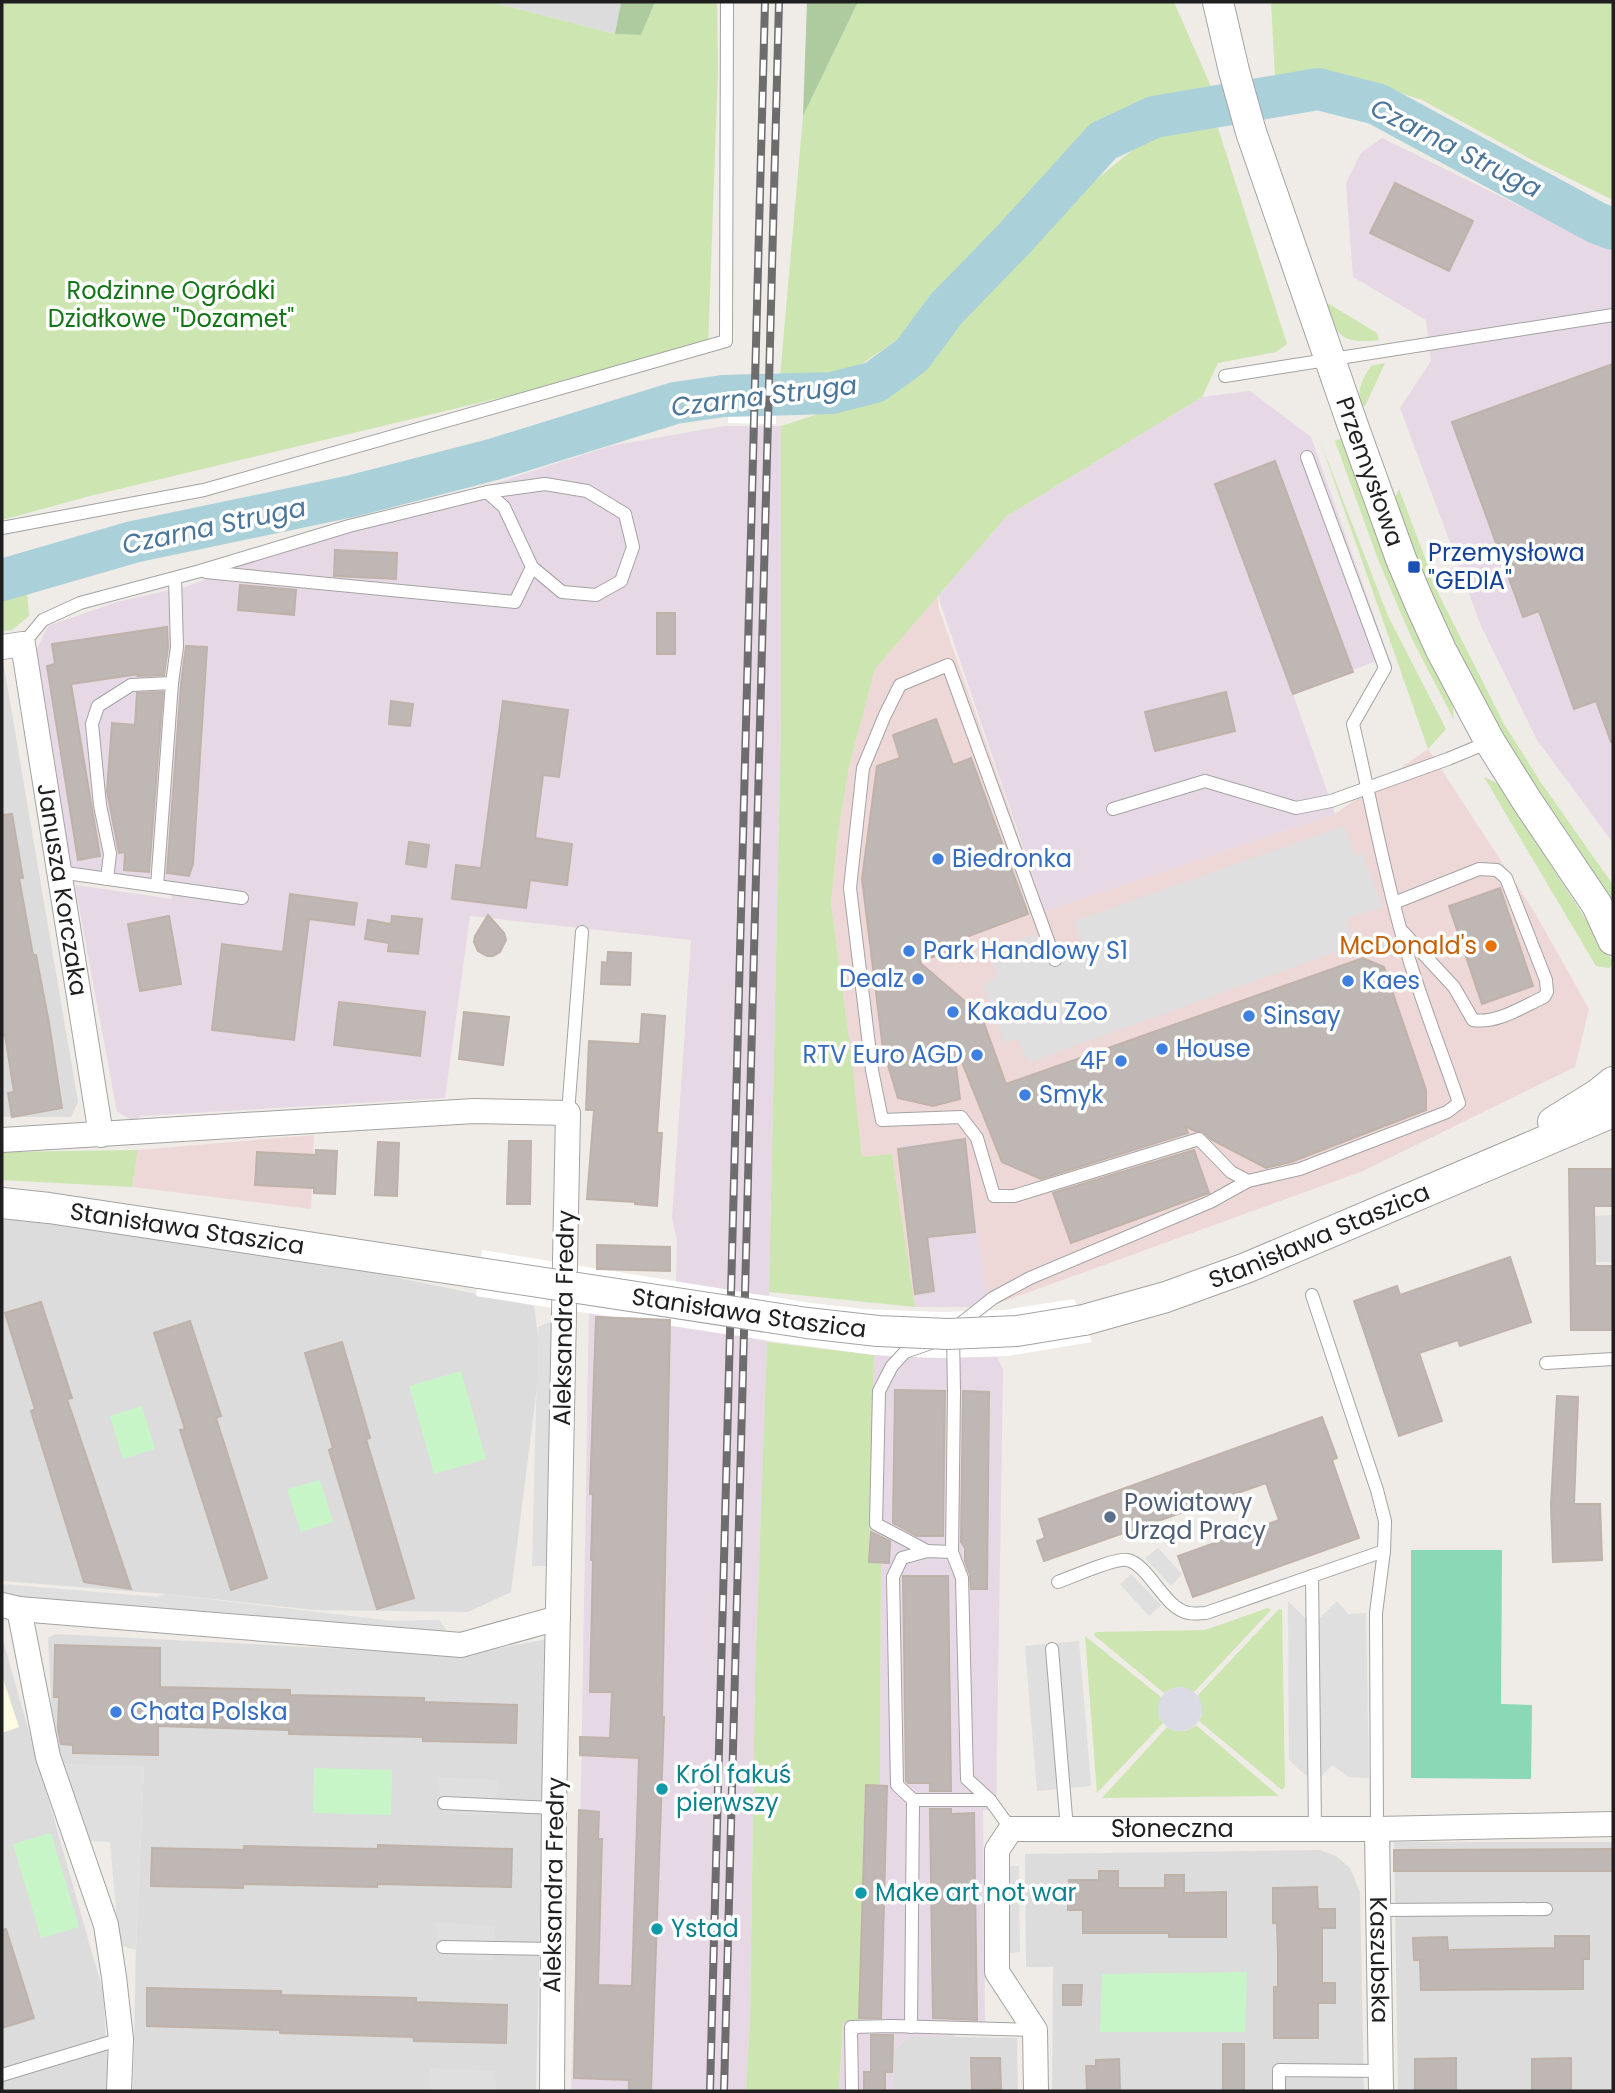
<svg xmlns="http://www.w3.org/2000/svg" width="1615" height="2093" viewBox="0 0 1615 2093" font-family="Poppins,sans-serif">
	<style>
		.residential { fill: #dddcdc }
		.commercial { fill: #eed7d7 }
		.industrial { fill: #e7d8e5 }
		.education { fill: #fdfbe1 }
		.grass { fill: #cde5b0 }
		.forest { fill: #adcb9e }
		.park { fill: #c7f5c8 }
		.pitch { fill: #8ad8b6 }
		.parking { fill: #dfdfdf }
		.plaza { fill: #dadbe5 }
		.pier { fill: #fff }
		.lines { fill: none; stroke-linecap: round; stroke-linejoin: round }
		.river { stroke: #aad1d9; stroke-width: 42 }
		.building { fill: #bfb7b3; stroke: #bfb2a9; stroke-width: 2 }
		.service-casing { stroke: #a3a3a3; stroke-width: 14 }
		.minor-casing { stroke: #a3a3a3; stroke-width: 26 }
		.tertiary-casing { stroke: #a3a3a3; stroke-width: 32 }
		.service { stroke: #fff; stroke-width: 12 }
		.minor { stroke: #fff; stroke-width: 24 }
		.tertiary { stroke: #fff; stroke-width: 30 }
		.rail-casing { stroke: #6d6d6d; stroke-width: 8 }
		.rail { stroke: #fff; stroke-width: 5; stroke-dasharray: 16; stroke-linecap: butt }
		.tertiary-bridge-casing { stroke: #a3a3a3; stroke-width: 32; stroke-linecap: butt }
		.tertiary-bridge { stroke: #fff; stroke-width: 30 }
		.transit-dot { fill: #1a4fb4; stroke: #fff; stroke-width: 2.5 }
		.shop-dot { fill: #3f7fe0; stroke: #fff; stroke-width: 2.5 }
		.food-dot { fill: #e8710a; stroke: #fff; stroke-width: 2.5 }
		.service-dot { fill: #5c6f8a; stroke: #fff; stroke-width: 2.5 }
		.culture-dot { fill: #0f9aa8; stroke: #fff; stroke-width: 2.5 }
		.labels { text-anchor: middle; stroke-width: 7; stroke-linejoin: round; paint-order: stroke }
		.park-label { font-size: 24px; fill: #147617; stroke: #fff }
		.street-label { font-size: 24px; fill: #1f1f1f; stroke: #fff }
		.transit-label { font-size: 24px; fill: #164399; stroke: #fff; text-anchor: start }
		.shop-label { font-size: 24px; fill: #366cbe; stroke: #fff; text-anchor: start }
		.food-label { font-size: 24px; fill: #c56008; stroke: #fff; text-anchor: end }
		.service-label { font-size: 24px; fill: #4e5e75; stroke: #fff; text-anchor: start }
		.culture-label { font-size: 24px; fill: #0d838f; stroke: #fff; text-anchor: start }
		.water-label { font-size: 26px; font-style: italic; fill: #4c7699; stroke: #fff }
	</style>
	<rect width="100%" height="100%" fill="#efebe6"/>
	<g class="residential">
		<path d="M499 2H621L615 34 499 4Z"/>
		<path d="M2 659 3 661 78 1102 71 1117H2Z"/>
		<path d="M2 1213 278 1253 534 1306 541 1356 511 1592 468 1612 314 1610 166 1594 2 1581Z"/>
		<path d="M55 1634 463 1655 547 1639 536 2091H133L136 1950 144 1767 61 1764 52 1720 48 1638Z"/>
		<path d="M2 1637 103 1991 109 2091H2Z"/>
		<path d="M1394 1842H1613V2091H1398Z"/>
		<path d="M1320 1850 1336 1856 1350 1868 1360 1892 1364 2091H1052L1053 1967H1026L1025 1854Z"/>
		<path d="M910 2036 1017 2038 1018 2091H892L893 2051Z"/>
	</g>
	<g class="commercial">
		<path d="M938 596V606L1045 911 1335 814 1428 749 1535 913 1589 1009 1575 1067 1363 1171 988 1307H915L892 1154 862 1157 852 1060 831 904 838 833 849 767 875 669Z"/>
		<path d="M314 1135 311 1209 132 1187 138 1150Z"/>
	</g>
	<g class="industrial">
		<path d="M1382 138 1613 252V843L1537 740 1481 626 1400 408 1431 361 1426 320 1353 277 1346 183 1361 153Z"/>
		<path d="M1250 391 1311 437 1388 656 1293 694 1335 814 1045 911 938 596 1007 516 1202 397Z"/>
		<path d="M724 426H781V721L769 1292 755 1675 750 2018 746 2091H571L581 1787 589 1305 675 1318 677 1241 672 1218 691 940 470 916 445 1098 141 1116 134 1121 117 1112 75 885 172 899 171 884 67 866 35 653 48 626 117 602 188 586 240 566 610 446Z"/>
		<path d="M965 1139 988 1307H915L901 1146Z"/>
		<path d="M874 1355 938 1358 997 1357 1003 1370 996 1810H983L985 2022 955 2023V2037L910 2036 893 2051 892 2091H839L843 2022 859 2020 865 1785H880L881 1564 869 1563Z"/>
	</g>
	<path class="education" d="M2 1676 19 1727 2 1733Z"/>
	<g class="grass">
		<path d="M2 2H499V4L615 34 641 35 655 2H717L718 70 708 348 90 496 2 520Z"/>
		<path d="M858 2H1174L1212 89 1127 109 1076 144 909 332 853 370 780 377 803 116Z"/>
		<path d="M1271 2H1613V200L1536 162 1422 100 1343 74 1275 76Z"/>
		<path d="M1218 128 1287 344 1276 352 1218 363 1202 397 1007 516 875 669 849 767 838 833 831 904 852 1060 862 1157 892 1154 915 1307 769 1292 781 721V426L893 390 970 304 1098 178 1155 132Z"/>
		<path d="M1329 304 1377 333 1379 340C1342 344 1338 337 1323 305Z"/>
		<path d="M1385 363 1365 406H1360C1357 390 1362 379 1371 366Z"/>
		<path d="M1343 438 1452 698 1454 720 1412 639 1379 562 1335 441Z"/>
		<path d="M1320 441 1388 616 1446 729 1428 749Z"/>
		<path d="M1399 489 1439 595 1504 724 1540 781 1613 885V901L1550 816 1478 697 1436 611 1393 503Z"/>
		<path d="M2 590H27L29 616 12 630 2 631Z"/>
		<path d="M1484 777 1499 784 1613 962V965L1609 968 1596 966Z"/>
		<path d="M138 1150 132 1187 2 1180V1152Z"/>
		<path d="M767 1342 874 1355 869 1562 881 1564 880 1785H865L859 2021 843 2022 839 2091H746L750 2018 755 1675Z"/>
		<path d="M1268 1608 1271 1610 1194 1692C1184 1685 1173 1686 1164 1693L1094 1635 1096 1632 1205 1630Z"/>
		<path d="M1279 1609 1282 1610 1285 1787 1282 1790 1199 1721 1202 1715 1198 1695Z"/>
		<path d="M1085 1636 1161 1697 1159 1717 1163 1723 1097 1793Z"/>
		<path d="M1196 1725 1279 1796 1102 1798 1167 1727C1178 1733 1186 1733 1196 1725Z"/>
	</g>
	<g class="forest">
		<path d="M621 2H655L641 35 615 34Z"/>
		<path d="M807 2H858L803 116Z"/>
	</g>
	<g class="park">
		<path d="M461 1371 486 1459 434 1474 409 1386Z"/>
		<path d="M142 1406 155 1449 123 1459 110 1416Z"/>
		<path d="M320 1480 333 1522 301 1532 287 1489Z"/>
		<path d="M314 1768 392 1770 391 1815 313 1813Z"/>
		<path d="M51 1833 79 1927 41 1938 13 1844Z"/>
		<path d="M1247 1972 1245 2032H1100L1102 1974Z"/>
	</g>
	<path class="pitch" d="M1411 1550H1502L1501 1704 1532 1705 1531 1779 1411 1778Z"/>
	<g class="parking">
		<path d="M1344 826 1355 855 1362 853 1383 907 1346 919 1355 945 1028 1063 1018 1039 1004 1042 983 984 998 977 988 951 1036 934 1047 963 1084 950 1074 921Z"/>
		<path d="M1613 1215V1262H1595V1216Z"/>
		<path d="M555 1320 552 1566H532L538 1327Z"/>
		<path d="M1158 1548 1182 1574 1171 1586 1145 1558Z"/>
		<path d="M1131 1574 1161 1605 1149 1616 1120 1584Z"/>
		<path d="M2 1584 157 1597 166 1594 393 1621 439 1620 452 1638 2 1597Z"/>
		<path d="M1288 1601 1305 1618H1320L1337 1601 1348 1614 1366 1613 1369 1778 1349 1777 1332 1765 1315 1784 1289 1760Z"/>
		<path d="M1079 1641 1091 1786 1037 1791 1025 1646Z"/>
		<path d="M61 1764 144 1766 136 1950 119 1945 110 1842 85 1841Z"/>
		<path d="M437 1777 498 1780 497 1815H443Z"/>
		<path d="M1019 1866 1020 1952 1003 1954 1000 1867Z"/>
		<path d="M436 1922 495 1926 494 1961 440 1956Z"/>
		<path d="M430 2068 495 2071 496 2091H429Z"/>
	</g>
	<circle class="plaza" cx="1180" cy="1709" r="22"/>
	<g class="pier">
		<path d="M729 378 777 379 776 424 728 423Z"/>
		<path d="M482 1250 811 1303 864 1309 942 1312 1004 1310 1074 1299 1092 1342 1008 1356 938 1358 874 1355 771 1341 476 1296Z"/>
	</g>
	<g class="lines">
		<path class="river" d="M2 580 133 542 352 496 495 459 675 403 723 396 832 393 875 382 912 355 946 309 1013 240 1103 141 1154 117 1318 89 1377 104 1597 223 1613 229"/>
	</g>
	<g class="building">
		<path d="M1395 183 1473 221 1449 271 1370 233Z"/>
		<path d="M1613 364V742H1611L1596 701 1574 709 1539 611 1523 617 1452 422Z"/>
		<path d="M1275 461 1353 672 1293 694 1215 484Z"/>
		<path d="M335 550 397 553 396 579 334 576Z"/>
		<path d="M240 585 296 590 294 615 238 610Z"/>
		<rect x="657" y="613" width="18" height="41"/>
		<path d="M167 627 168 647 164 675 138 676 139 674 71 684 100 856 78 860 47 666 55 664 52 644Z"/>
		<path d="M186 646 207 647 193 864 189 876 167 873 181 684Z"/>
		<path d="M163 692 149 872 124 870 125 852 119 853 107 791 112 723 135 725 137 693Z"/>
		<path d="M1226 692 1235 731 1155 751 1145 712Z"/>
		<path d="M391 701 413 704 410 726 389 724Z"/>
		<path d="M503 701 568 710 559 777 543 775 535 838 572 844 567 885 530 880 526 908 452 899 456 865 481 868Z"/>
		<path d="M936 719 953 765 971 758 1028 914 966 937 968 944 919 962 981 1015 1006 1084 1363 958 1384 967 1426 1090V1110L1291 1162 1266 1168 1212 1140 1202 1131H1195L1185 1126 1188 1133 1041 1179 1002 1162 957 1050H954L960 1099 933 1106 898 1098 883 1049 862 879 877 766 900 758 893 735Z"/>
		<path d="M12 814 23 878H19L33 955H36L49 1023 62 1108 12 1117 8 1093 14 1092 5 1035 2 1036V815Z"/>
		<path d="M409 842 429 845 426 867 406 864Z"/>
		<path d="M1500 888 1533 986 1482 1004 1449 906Z"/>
		<path d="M290 894 357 903 354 925 309 919 294 1040 212 1030 222 944 283 952Z"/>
		<path d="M488 915 504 933 506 940 500 952 493 956H487L478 951 474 942 475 936Z"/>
		<path d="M169 916 181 984 140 991 128 924Z"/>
		<path d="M392 916 422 919 418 954 388 951 389 943 365 939 368 920 391 924Z"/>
		<path d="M608 952 631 953 630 985 601 984 602 962 607 963Z"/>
		<path d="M339 1002 425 1012 420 1056 334 1045Z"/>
		<path d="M464 1012 509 1017 503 1065 459 1059Z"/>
		<path d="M642 1014 665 1016 657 1133H662L657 1206 635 1204V1202L587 1199 594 1110H586L589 1041 640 1044Z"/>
		<path d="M965 1139 975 1232 927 1237 934 1291 915 1294 898 1149Z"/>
		<path d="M509 1141H531L530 1204H507Z"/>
		<path d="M378 1142 399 1143 397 1196 375 1195Z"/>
		<path d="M316 1150 337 1151 335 1194 314 1193V1188L255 1185 257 1152 316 1155Z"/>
		<path d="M1194 1150 1209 1193 1071 1243 1053 1193Z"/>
		<path d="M1569 1169H1613V1206H1594L1595 1266H1613V1330H1571Z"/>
		<path d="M597 1245 670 1247V1271L597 1269Z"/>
		<path d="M1510 1257 1531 1322 1460 1346 1458 1340 1419 1353 1442 1421 1399 1436 1354 1301 1397 1286 1400 1295Z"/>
		<path d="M41 1302 72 1398 67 1399 131 1589 84 1582 31 1411 35 1409 5 1313Z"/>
		<path d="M596 1317 670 1320 662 1717H664L651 2091H629V2080L574 2078 579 1810 599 1812 598 1839H602L598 1985 632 1986 639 1758 580 1755V1737L610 1738 612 1692H590L593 1560H591L593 1494H590Z"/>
		<path d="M190 1321 221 1416 216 1418 267 1578 231 1590 180 1430 185 1429 154 1333Z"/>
		<path d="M342 1342 370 1438 366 1439 414 1598 377 1609 329 1450 333 1448 305 1353Z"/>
		<path d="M895 1390 945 1391 943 1536H917L893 1523Z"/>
		<path d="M963 1391 989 1392 987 1589H971L970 1575 965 1561V1548L961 1542Z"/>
		<path d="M1557 1396 1578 1397 1574 1504H1600L1602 1560 1553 1562 1551 1505Z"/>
		<path d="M1322 1417 1337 1458 1332 1460 1359 1538 1193 1597 1178 1556 1279 1520 1266 1483 1044 1561 1037 1541 1045 1538 1039 1519Z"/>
		<path d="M871 1532 890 1541 889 1563 869 1562Z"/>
		<path d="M903 1576H948L951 1791H930V1783H908L906 1781Z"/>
		<path d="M55 1645 160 1648V1687L290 1690V1695L424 1698V1702L517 1705 516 1743 423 1741V1737L289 1734V1730L158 1726V1755L73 1753V1745L61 1744 58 1730 59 1697H54Z"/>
		<path d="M866 1785 887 1786 881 2018H859Z"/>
		<path d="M930 1809H951V1814L974 1813 977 2020 933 2018Z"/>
		<path d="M378 1845 512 1849 511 1887 377 1884V1887L243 1884V1888L151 1886 152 1848 244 1850V1846L378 1849Z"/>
		<path d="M1613 1849V1871H1394V1850Z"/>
		<path d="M1099 1871H1118V1888H1165V1875H1184V1893L1226 1892V1937H1169V1933H1083V1910H1068L1069 1880H1099Z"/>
		<path d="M1317 1887 1318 1909H1335V1928H1322V1983H1335V2003H1318V2038H1274V1987H1278V1955L1277 1923H1273V1888Z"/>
		<path d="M6 1929 34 2018 2 2028V1930Z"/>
		<path d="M1555 1936H1589V1959H1583V1989L1421 1990 1420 1960H1414L1413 1938 1447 1937 1448 1950 1555 1948Z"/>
		<path d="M1063 1985H1082L1081 2005H1063Z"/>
		<path d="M147 1988 281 1991V1995L416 1998V2002L507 2005 506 2043 414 2041 413 2037 280 2033V2030L147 2026Z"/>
		<path d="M871 2035H893L892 2072H885V2091H864V2072H871Z"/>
		<rect x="1223" y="2044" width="21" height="47"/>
		<path d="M971 2058H1000L1001 2089 972 2090Z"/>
		<path d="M1456 2058V2091H1415V2059Z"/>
		<path d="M1571 2058V2091H1532V2059Z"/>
		<path d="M1119 2059 1120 2091H1087L1086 2066H1096V2060Z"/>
	</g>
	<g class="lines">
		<defs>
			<g id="service">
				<path d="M1225 376 1613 315"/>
				<path d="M2 528 204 490 726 341 727 2"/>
				<path d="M206 572 515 602 532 567"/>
				<path d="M23 644 43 620 80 603 200 571 349 526 487 492 545 484 587 491 625 514 633 547 621 581 596 595 562 592 532 567 504 507 487 492"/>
				<path d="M1113 809 1205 781 1296 808 1331 801 1448 759 1489 742"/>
				<path d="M59 872 242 898"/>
				<path d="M107 879 110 854 100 805 92 724 98 706 131 685 172 683"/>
				<path d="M157 886 172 683 177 647 175 578"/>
				<path d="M1394 903 1479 869 1497 870 1506 878 1546 980 1547 992 1544 997C1522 1007 1497 1024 1473 1020L1454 987 1403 932"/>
				<path d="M1055 960 948 665 900 685 885 715 863 768 850 888 872 1070 882 1120 961 1117 977 1138 994 1196H1014L1199 1139 1231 1172 1248 1181 1300 1169 1447 1112 1459 1103C1441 1049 1419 996 1404 942 1383 870 1370 796 1353 724L1385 668 1307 457"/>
				<path d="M568 1113 582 932"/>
				<path d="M1312 1295 1377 1490 1385 1521 1384 1551 1376 1613 1377 1829"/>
				<path d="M955 1328 993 1298 1030 1278 1210 1202 1248 1181"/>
				<path d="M953 1334 954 1392 952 1552 962 1578 967 1779 990 1800"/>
				<path d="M1546 1363 1613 1359"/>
				<path d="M927 1551 876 1524 879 1391 892 1366 905 1352 931 1343"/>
				<path d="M1312 1576 1315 1829"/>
				<path d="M1058 1582C1072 1577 1114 1558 1127 1560 1149 1564 1164 1609 1189 1613 1194 1614 1201 1613 1206 1613L1384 1551"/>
				<path d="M1052 1649 1067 1829"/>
				<path d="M913 1800 897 1785 893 1577 902 1558 927 1551 952 1552"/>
				<path d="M444 1803 554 1808"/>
				<path d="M1379 1910 1546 1909"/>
				<path d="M443 1947 553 1949"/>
				<path d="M911 2027 913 1800H990L1011 1829"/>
				<path d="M2 2075 121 2039"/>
				<path d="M852 2091 851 2027 892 2026 1035 2030"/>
				<path d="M1279 2091V2070L1381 2071"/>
			</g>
			<g id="minor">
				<path id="s1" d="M2 647 23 644 101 1135"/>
				<path d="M2 1140 474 1111 568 1113 554 1808 552 2091"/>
				<path d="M2 1605 19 1609 461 1645 558 1618"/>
				<path d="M19 1609 48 1757 106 1925 114 1977 121 2039 119 2091"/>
				<path id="s2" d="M1377 1829 1381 2091"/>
				<path id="s3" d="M1036 2091 1035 2030 997 1972V1850L1011 1829H1377L1613 1824"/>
			</g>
			<g id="tertiary">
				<path id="s4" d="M1218 2 1234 71 1251 132 1352 423 1401 559 1420 604 1441 650 1490 742 1527 801 1597 905 1613 940"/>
				<path d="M1553 1122 1598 1094 1613 1082"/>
				<path id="s5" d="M2 1203 49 1208 479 1273"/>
				<path id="s6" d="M1084 1320 1166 1297 1246 1268 1613 1112"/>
			</g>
		</defs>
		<use href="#service" class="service-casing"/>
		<use href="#minor" class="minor-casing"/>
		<use href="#tertiary" class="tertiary-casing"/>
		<use href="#service" class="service"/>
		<use href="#minor" class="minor"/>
		<use href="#tertiary" class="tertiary"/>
		<defs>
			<g id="rail">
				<path d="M710 2091 765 2"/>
				<path d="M724 2091 779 2"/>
			</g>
		</defs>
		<use href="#rail" class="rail-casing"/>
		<use href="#rail" class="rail"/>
		<defs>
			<g id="tertiary-bridge">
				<path id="s7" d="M479 1273 807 1323 878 1331 948 1334 1017 1331 1084 1320"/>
			</g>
		</defs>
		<use href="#tertiary-bridge" class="tertiary-bridge-casing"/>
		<use href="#tertiary-bridge" class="tertiary-bridge"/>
	</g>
	<rect class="transit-dot" x="1407" y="560" width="14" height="14" rx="3.5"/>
	<g class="shop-dot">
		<circle cx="938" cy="859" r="7"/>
		<circle cx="909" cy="951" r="7"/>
		<circle cx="918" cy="979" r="7"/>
		<circle cx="1348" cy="981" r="7"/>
		<circle cx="953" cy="1012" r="7"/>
		<circle cx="1249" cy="1016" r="7"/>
		<circle cx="1162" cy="1049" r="7"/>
		<circle cx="977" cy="1055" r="7"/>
		<circle cx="1121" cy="1061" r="7"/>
		<circle cx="1025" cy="1095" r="7"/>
		<circle cx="116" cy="1712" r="7"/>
	</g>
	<circle class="food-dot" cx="1491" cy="946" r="7"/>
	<circle class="service-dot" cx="1110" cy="1517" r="7"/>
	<g class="culture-dot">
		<circle cx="662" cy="1789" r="7"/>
		<circle cx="861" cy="1893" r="7"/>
		<circle cx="657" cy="1929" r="7"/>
	</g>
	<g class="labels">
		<g class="park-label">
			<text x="171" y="299">Rodzinne Ogródki<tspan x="171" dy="28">Działkowe "Dozamet"</tspan></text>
		</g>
		<g class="street-label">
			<text dy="8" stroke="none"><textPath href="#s4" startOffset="494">Przemysłowa</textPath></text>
			<text dy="8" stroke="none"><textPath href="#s1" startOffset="270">Janusza Korczaka</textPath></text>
			<text dy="8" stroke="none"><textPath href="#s5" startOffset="187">Stanisława Staszica</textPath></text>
			<text dy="8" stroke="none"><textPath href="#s6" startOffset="250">Stanisława Staszica</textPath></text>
			<text dy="8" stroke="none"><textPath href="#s7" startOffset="273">Stanisława Staszica</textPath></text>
			<text transform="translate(564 1318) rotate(-89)" y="8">Aleksandra Fredry</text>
			<text dy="8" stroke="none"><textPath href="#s3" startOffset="439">Słoneczna</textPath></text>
			<text transform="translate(554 1885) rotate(-89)" y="8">Aleksandra Fredry</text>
			<text dy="8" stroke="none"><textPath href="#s2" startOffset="131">Kaszubska</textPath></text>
		</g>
		<g class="transit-label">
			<text x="1428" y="561">Przemysłowa<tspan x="1428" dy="28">"GEDIA"</tspan></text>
		</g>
		<g class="shop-label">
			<text x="952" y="867">Biedronka</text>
			<text x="923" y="959">Park Handlowy S1</text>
			<text x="904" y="987" text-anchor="end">Dealz</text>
			<text x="1362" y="989">Kaes</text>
			<text x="967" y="1020">Kakadu Zoo</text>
			<text x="1263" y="1024">Sinsay</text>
			<text x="1176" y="1057">House</text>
			<text x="963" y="1063" text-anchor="end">RTV Euro AGD</text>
			<text x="1107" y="1069" text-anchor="end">4F</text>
			<text x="1039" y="1103">Smyk</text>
			<text x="130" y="1720">Chata Polska</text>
		</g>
		<g class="food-label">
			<text x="1477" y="954">McDonald's</text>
		</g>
		<g class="service-label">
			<text x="1124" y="1511">Powiatowy<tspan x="1124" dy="28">Urząd Pracy</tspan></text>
		</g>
		<g class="culture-label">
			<text x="676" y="1783">Król fakuś<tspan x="676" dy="28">pierwszy</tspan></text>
			<text x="875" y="1901">Make art not war</text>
			<text x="671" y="1937">Ystad</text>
		</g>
		<g class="water-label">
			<text transform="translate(1456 148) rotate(27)" y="9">Czarna Struga</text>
			<text transform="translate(764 396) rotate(-7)" y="9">Czarna Struga</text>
			<text transform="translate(214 526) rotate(-12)" y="9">Czarna Struga</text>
		</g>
	</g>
	<rect width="1615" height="2093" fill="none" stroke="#1f1f1f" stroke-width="7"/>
</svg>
